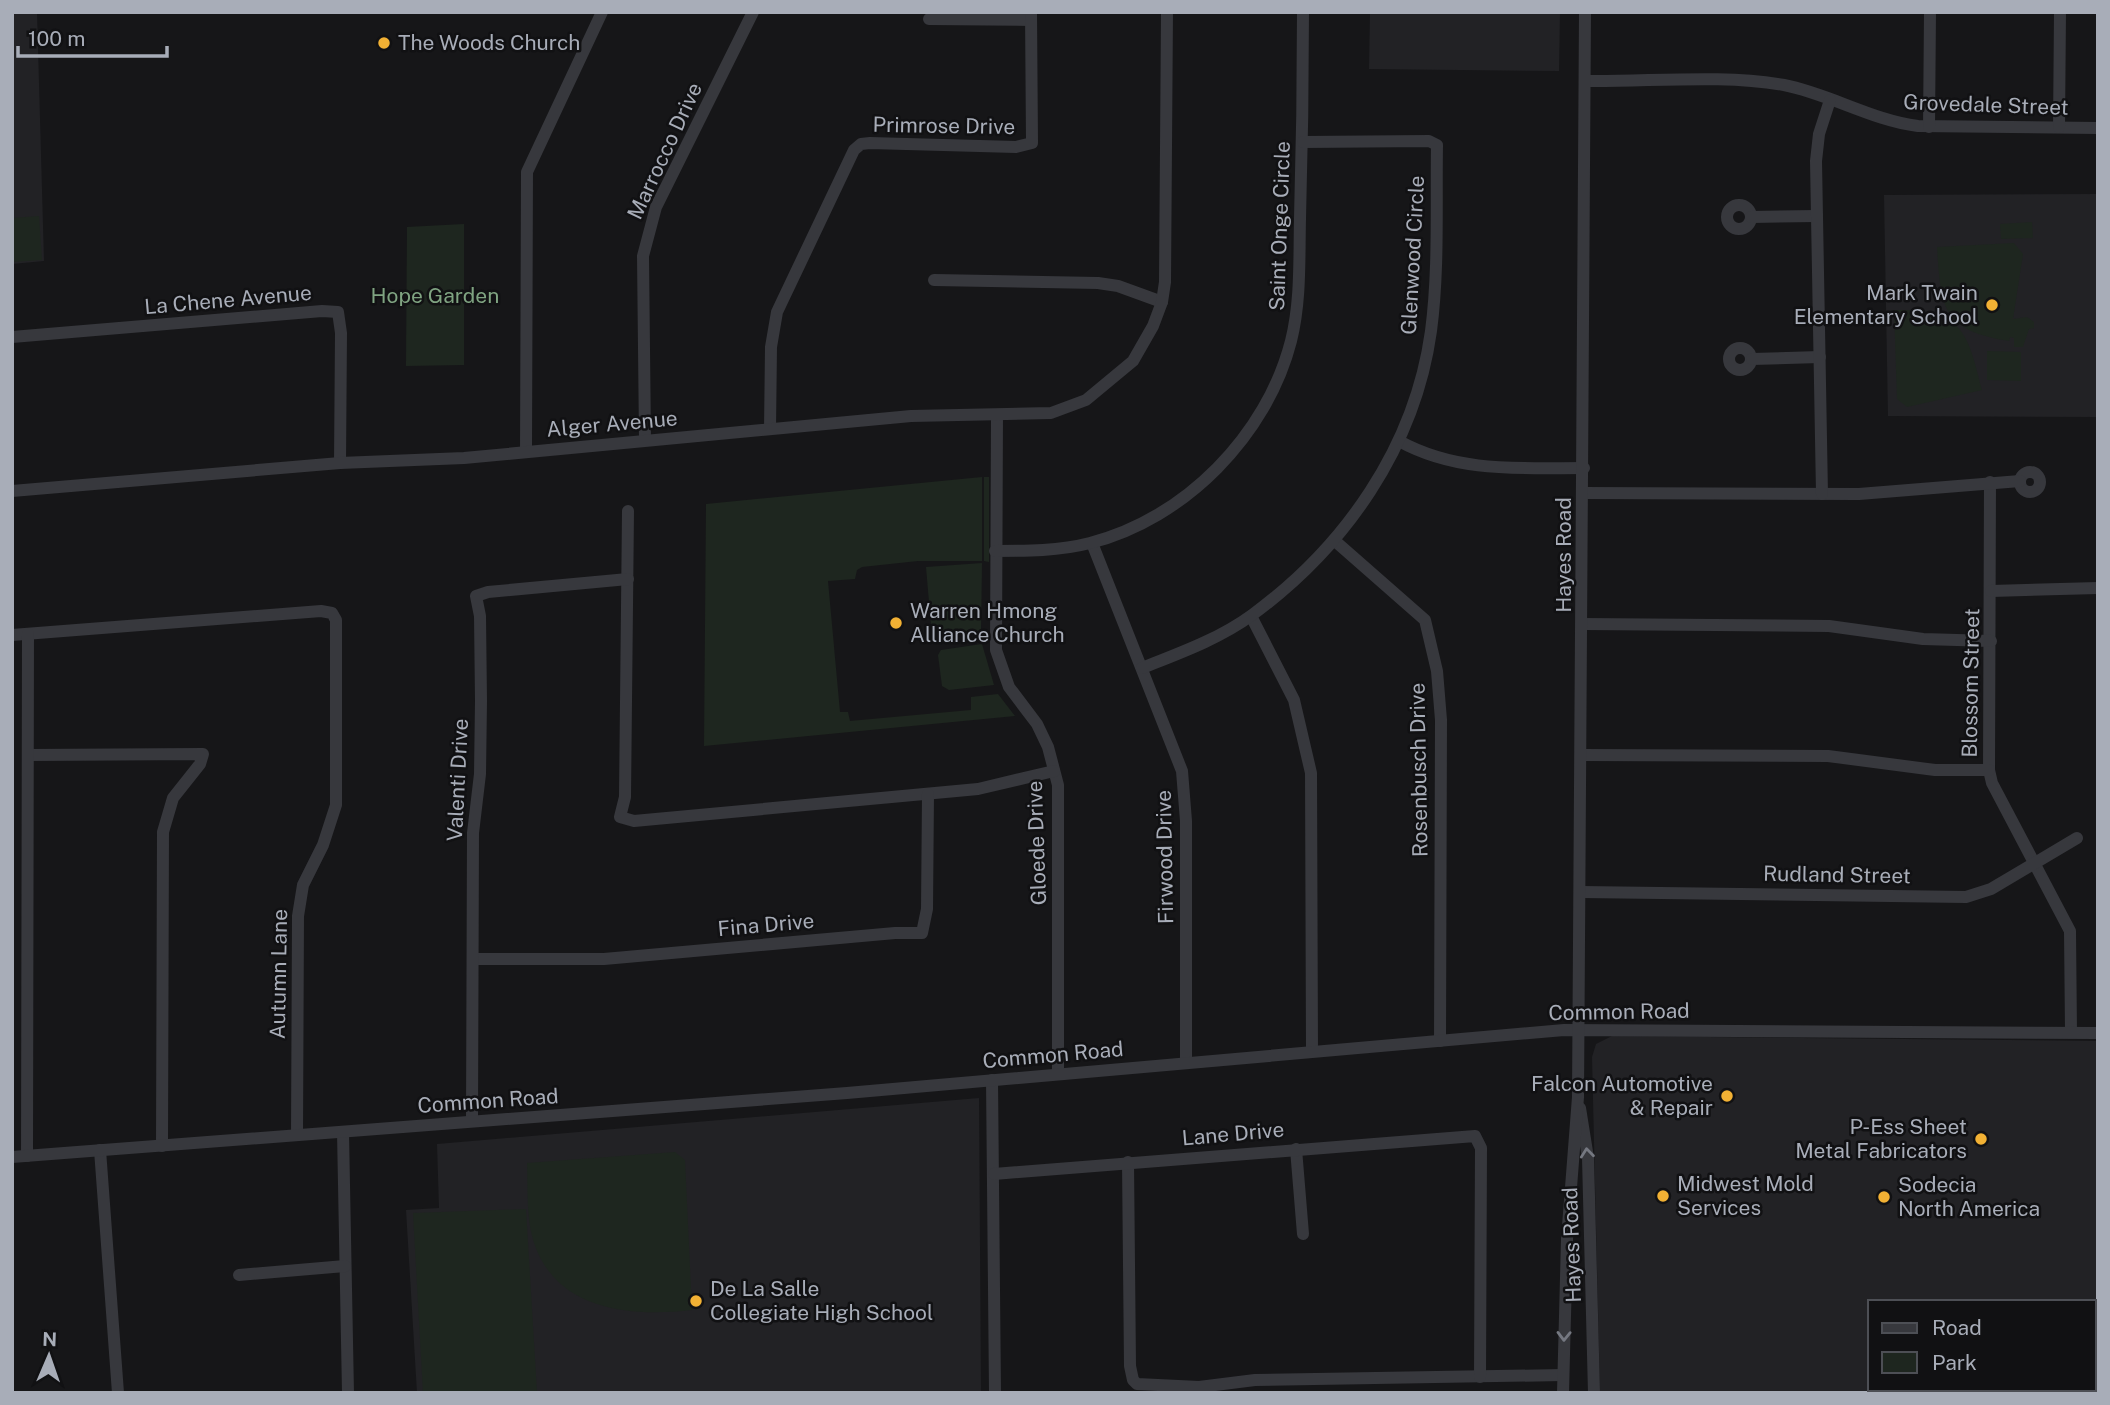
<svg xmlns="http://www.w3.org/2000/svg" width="2110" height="1405" viewBox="0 0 2110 1405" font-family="'Public Sans',sans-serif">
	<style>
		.built { fill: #222225; fill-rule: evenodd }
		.green { fill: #1e261f }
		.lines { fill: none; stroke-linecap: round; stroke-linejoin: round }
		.minor { stroke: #37383d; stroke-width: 12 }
		.oneway { stroke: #757881 }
		.poi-dot { fill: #f2b134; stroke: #111113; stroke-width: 2.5 }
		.labels { text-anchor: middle; stroke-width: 5; stroke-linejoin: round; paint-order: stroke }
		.poi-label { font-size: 21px; fill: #a8adb8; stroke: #111113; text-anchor: start }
		.street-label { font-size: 21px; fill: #a8adb8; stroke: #111113 }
		.park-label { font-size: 21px; fill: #7fa381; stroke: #111113 }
	</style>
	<rect width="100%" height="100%" fill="#161618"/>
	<g class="built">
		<path d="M12 12H37L44 261 12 264Z"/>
		<path d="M1370 12H1560L1559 71 1369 69Z"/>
		<path d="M2098 194V417L1888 416 1884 195Z"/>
		<path d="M1612 1036 2098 1041V1393H1600L1592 1057 1596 1044ZM1870 1302H2094V1389H1870Z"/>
		<path d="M979 1098 981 1393H417L406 1210 439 1208 437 1144Z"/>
	</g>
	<g class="green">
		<path d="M39 216 42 260 12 262V218Z"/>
		<path d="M2032 222 2033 238 2001 239 2000 224Z"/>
		<path d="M464 224V365L406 366 407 227Z"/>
		<path d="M2014 243 2023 254 2013 319 2027 317 2034 322V328L2029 329 2023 347H2014V338L2010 337 2009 341C1942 330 1941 309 1937 247Z"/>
		<path d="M1894 310C1962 309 1967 330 1982 390L1907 407 1897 399Z"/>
		<path d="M1987 351 2021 352V381L1987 380Z"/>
		<path d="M982 477V561H918L862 567 857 570 855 579 828 581 840 712H848L850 721 971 710V697L998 694 1015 716 704 746 706 504Z"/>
		<path d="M984 477H989V562L984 561Z"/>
		<path d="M982 563 981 632 932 637 926 567Z"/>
		<path d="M982 644 994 685 949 690 942 686 938 655 941 650Z"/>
		<path d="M675 1152 685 1160 692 1310C631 1317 557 1311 534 1243 526 1219 528 1189 527 1163Z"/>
		<path d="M526 1209 537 1392 423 1393 413 1213Z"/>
	</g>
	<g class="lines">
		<g class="minor">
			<path d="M929 19 1031 20"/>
			<path d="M1585 81C1649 82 1722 74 1784 85 1830 94 1871 120 1918 126L2098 128"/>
			<path d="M1929 127 1930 12"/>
			<path d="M2059 127 2060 12"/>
			<circle cx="1739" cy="217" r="12"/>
			<path d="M1751 217 1817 216"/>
			<path d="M934 280 1098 283 1118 286 1162 302"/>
			<path d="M12 337 322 311 338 312 341 333 340 463"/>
			<circle cx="1740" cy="359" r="11"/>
			<path d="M1752 359 1820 357"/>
			<path d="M997 416 996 650 1009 687 1037 724 1048 747 1058 785V1074"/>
			<path d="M770 429 771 347 777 312 854 150 861 144 870 143 1016 147 1032 143 1031 12"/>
			<path d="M645 440 643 256 656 207 753 12"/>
			<path d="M1399 441C1457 473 1520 468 1584 468"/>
			<path d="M526 451 527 172 602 12"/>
			<circle cx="2030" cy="482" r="10"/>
			<path d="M1990 482 1989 770 1992 783 2070 931 2071 1032"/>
			<path d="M12 491 340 463 464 458 911 416 1051 413 1086 400 1133 361 1153 326 1162 302 1165 282 1167 12"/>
			<path d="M1583 493 1859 494 2020 481"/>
			<path d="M1822 494 1816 161 1819 134 1830 100"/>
			<path d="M628 511 625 797 620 817 634 821 978 789 1054 771"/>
			<path d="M1335 541 1425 620 1437 671 1441 720 1440 1041"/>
			<path d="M1092 543 1182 771 1186 821V1062"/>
			<path d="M995 551C1027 551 1059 551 1090 543 1185 519 1267 435 1291 341 1301 301 1299 260 1300 219 1302 150 1303 81 1303 12"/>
			<path d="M1991 591 2098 588"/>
			<path d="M1251 616 1294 700 1311 773 1312 1051"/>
			<path d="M1582 624 1829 626 1923 639 1991 641"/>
			<path d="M12 635 321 611 332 613 336 620V805L323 845 303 885 298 916 297 1135"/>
			<path d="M1142 668C1180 653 1219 639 1252 615 1345 547 1415 447 1431 331 1439 270 1436 207 1437 145L1429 141 1303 142"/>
			<path d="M28 755 203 754 200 764 173 798 163 832 162 1146"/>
			<path d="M1582 755 1828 756 1935 770H1989"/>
			<path d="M1581 892 1966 897 1991 889 2077 838"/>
			<path d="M473 959H604L895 933H922L927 909 928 794"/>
			<path d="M992 1080 995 1393"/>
			<path d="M1580 1108 1588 1158 1594 1393"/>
			<path d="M472 1121 473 833 480 774 481 701 480 616 476 596 488 592 628 579"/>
			<path d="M343 1132 348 1393"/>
			<path d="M1296 1149 1303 1234"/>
			<path d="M100 1150 118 1393"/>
			<path d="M27 1156 28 634"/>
			<path d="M12 1157 847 1093 1564 1030 2098 1033"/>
			<path d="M1128 1162 1130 1366 1133 1380 1137 1384 1199 1387 1255 1380 1563 1375"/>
			<path d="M994 1174 1475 1136 1481 1148 1480 1377"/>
			<path d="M239 1275 345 1266"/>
			<path d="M1563 1393 1567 1239 1578 1097 1585 12"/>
		</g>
	</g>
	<defs><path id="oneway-chevron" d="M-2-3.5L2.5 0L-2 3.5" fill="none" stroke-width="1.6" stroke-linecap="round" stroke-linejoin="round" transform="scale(1.75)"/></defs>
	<g class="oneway">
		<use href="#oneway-chevron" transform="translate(1587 1153) rotate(-96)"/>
		<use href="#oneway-chevron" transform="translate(1564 1336) rotate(91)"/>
	</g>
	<g class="poi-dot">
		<circle cx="384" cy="43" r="7"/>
		<circle cx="1992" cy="305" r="7"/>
		<circle cx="896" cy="623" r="7"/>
		<circle cx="1727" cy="1096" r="7"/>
		<circle cx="1981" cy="1139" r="7"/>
		<circle cx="1663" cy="1196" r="7"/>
		<circle cx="1884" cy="1197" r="7"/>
		<circle cx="696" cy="1301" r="7"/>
	</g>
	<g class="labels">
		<g class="poi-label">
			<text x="398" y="50">The Woods Church</text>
			<text x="1978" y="300" text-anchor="end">Mark Twain<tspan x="1978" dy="24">Elementary School</tspan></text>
			<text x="910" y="618">Warren Hmong<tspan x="910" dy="24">Alliance Church</tspan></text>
			<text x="1713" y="1091" text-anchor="end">Falcon Automotive<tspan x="1713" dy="24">&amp; Repair</tspan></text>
			<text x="1967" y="1134" text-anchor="end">P-Ess Sheet<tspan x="1967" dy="24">Metal Fabricators</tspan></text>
			<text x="1677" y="1191">Midwest Mold<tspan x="1677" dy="24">Services</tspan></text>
			<text x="1898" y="1192">Sodecia<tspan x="1898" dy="24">North America</tspan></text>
			<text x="710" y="1296">De La Salle<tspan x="710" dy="24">Collegiate High School</tspan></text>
		</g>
		<g class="street-label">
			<text transform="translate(1986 105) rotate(2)" y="7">Grovedale Street</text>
			<text transform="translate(944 126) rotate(1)" y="7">Primrose Drive</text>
			<text transform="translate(665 151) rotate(-65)" y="7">Marrocco Drive</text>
			<text transform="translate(1280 226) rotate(-88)" y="7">Saint Onge Circle</text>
			<text transform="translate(1413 255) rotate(-87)" y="7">Glenwood Circle</text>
			<text transform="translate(228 300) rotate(-5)" y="7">La Chene Avenue</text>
			<text transform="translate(612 424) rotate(-5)" y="7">Alger Avenue</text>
			<text transform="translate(1564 555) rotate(-90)" y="7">Hayes Road</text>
			<text transform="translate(1971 683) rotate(-89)" y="7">Blossom Street</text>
			<text transform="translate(1419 770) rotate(-91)" y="7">Rosenbusch Drive</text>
			<text transform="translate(458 780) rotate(-87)" y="7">Valenti Drive</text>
			<text transform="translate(1037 843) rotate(-92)" y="7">Gloede Drive</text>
			<text transform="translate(1165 857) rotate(-91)" y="7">Firwood Drive</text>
			<text transform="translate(1837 875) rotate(1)" y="7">Rudland Street</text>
			<text transform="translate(766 925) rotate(-5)" y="7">Fina Drive</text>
			<text transform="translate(279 974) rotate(-89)" y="7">Autumn Lane</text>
			<text transform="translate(1619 1012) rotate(-1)" y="7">Common Road</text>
			<text transform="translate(1053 1055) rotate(-5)" y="7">Common Road</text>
			<text transform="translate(488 1101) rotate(-4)" y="7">Common Road</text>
			<text transform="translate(1233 1134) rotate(-5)" y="7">Lane Drive</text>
			<text transform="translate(1572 1245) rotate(-92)" y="7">Hayes Road</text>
		</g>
		<g class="park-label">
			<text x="435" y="303">Hope Garden</text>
		</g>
	</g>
	<rect width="2110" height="1405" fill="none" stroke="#a8adb8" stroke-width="28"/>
	<rect x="1868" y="1300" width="228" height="91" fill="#111113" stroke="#4d4f55" stroke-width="2"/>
	<rect x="1882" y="1323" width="35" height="10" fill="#37383d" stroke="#4d4f55" stroke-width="2"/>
	<text x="1932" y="1335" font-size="21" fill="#a8adb8">Road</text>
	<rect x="1882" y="1352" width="35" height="21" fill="#1e261f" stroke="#4d4f55" stroke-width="2"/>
	<text x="1932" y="1370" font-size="21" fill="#a8adb8">Park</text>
	<g transform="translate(49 1356) rotate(2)" stroke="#111113" stroke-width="5" paint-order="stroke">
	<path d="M0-5L12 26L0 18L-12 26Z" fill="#a8adb8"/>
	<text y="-10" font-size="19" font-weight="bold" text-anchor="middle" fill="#a8adb8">N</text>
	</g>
	<path d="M18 46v10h149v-10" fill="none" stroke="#a8adb8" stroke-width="3.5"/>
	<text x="28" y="46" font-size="21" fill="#a8adb8" stroke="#111113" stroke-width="5" paint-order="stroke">100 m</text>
</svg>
